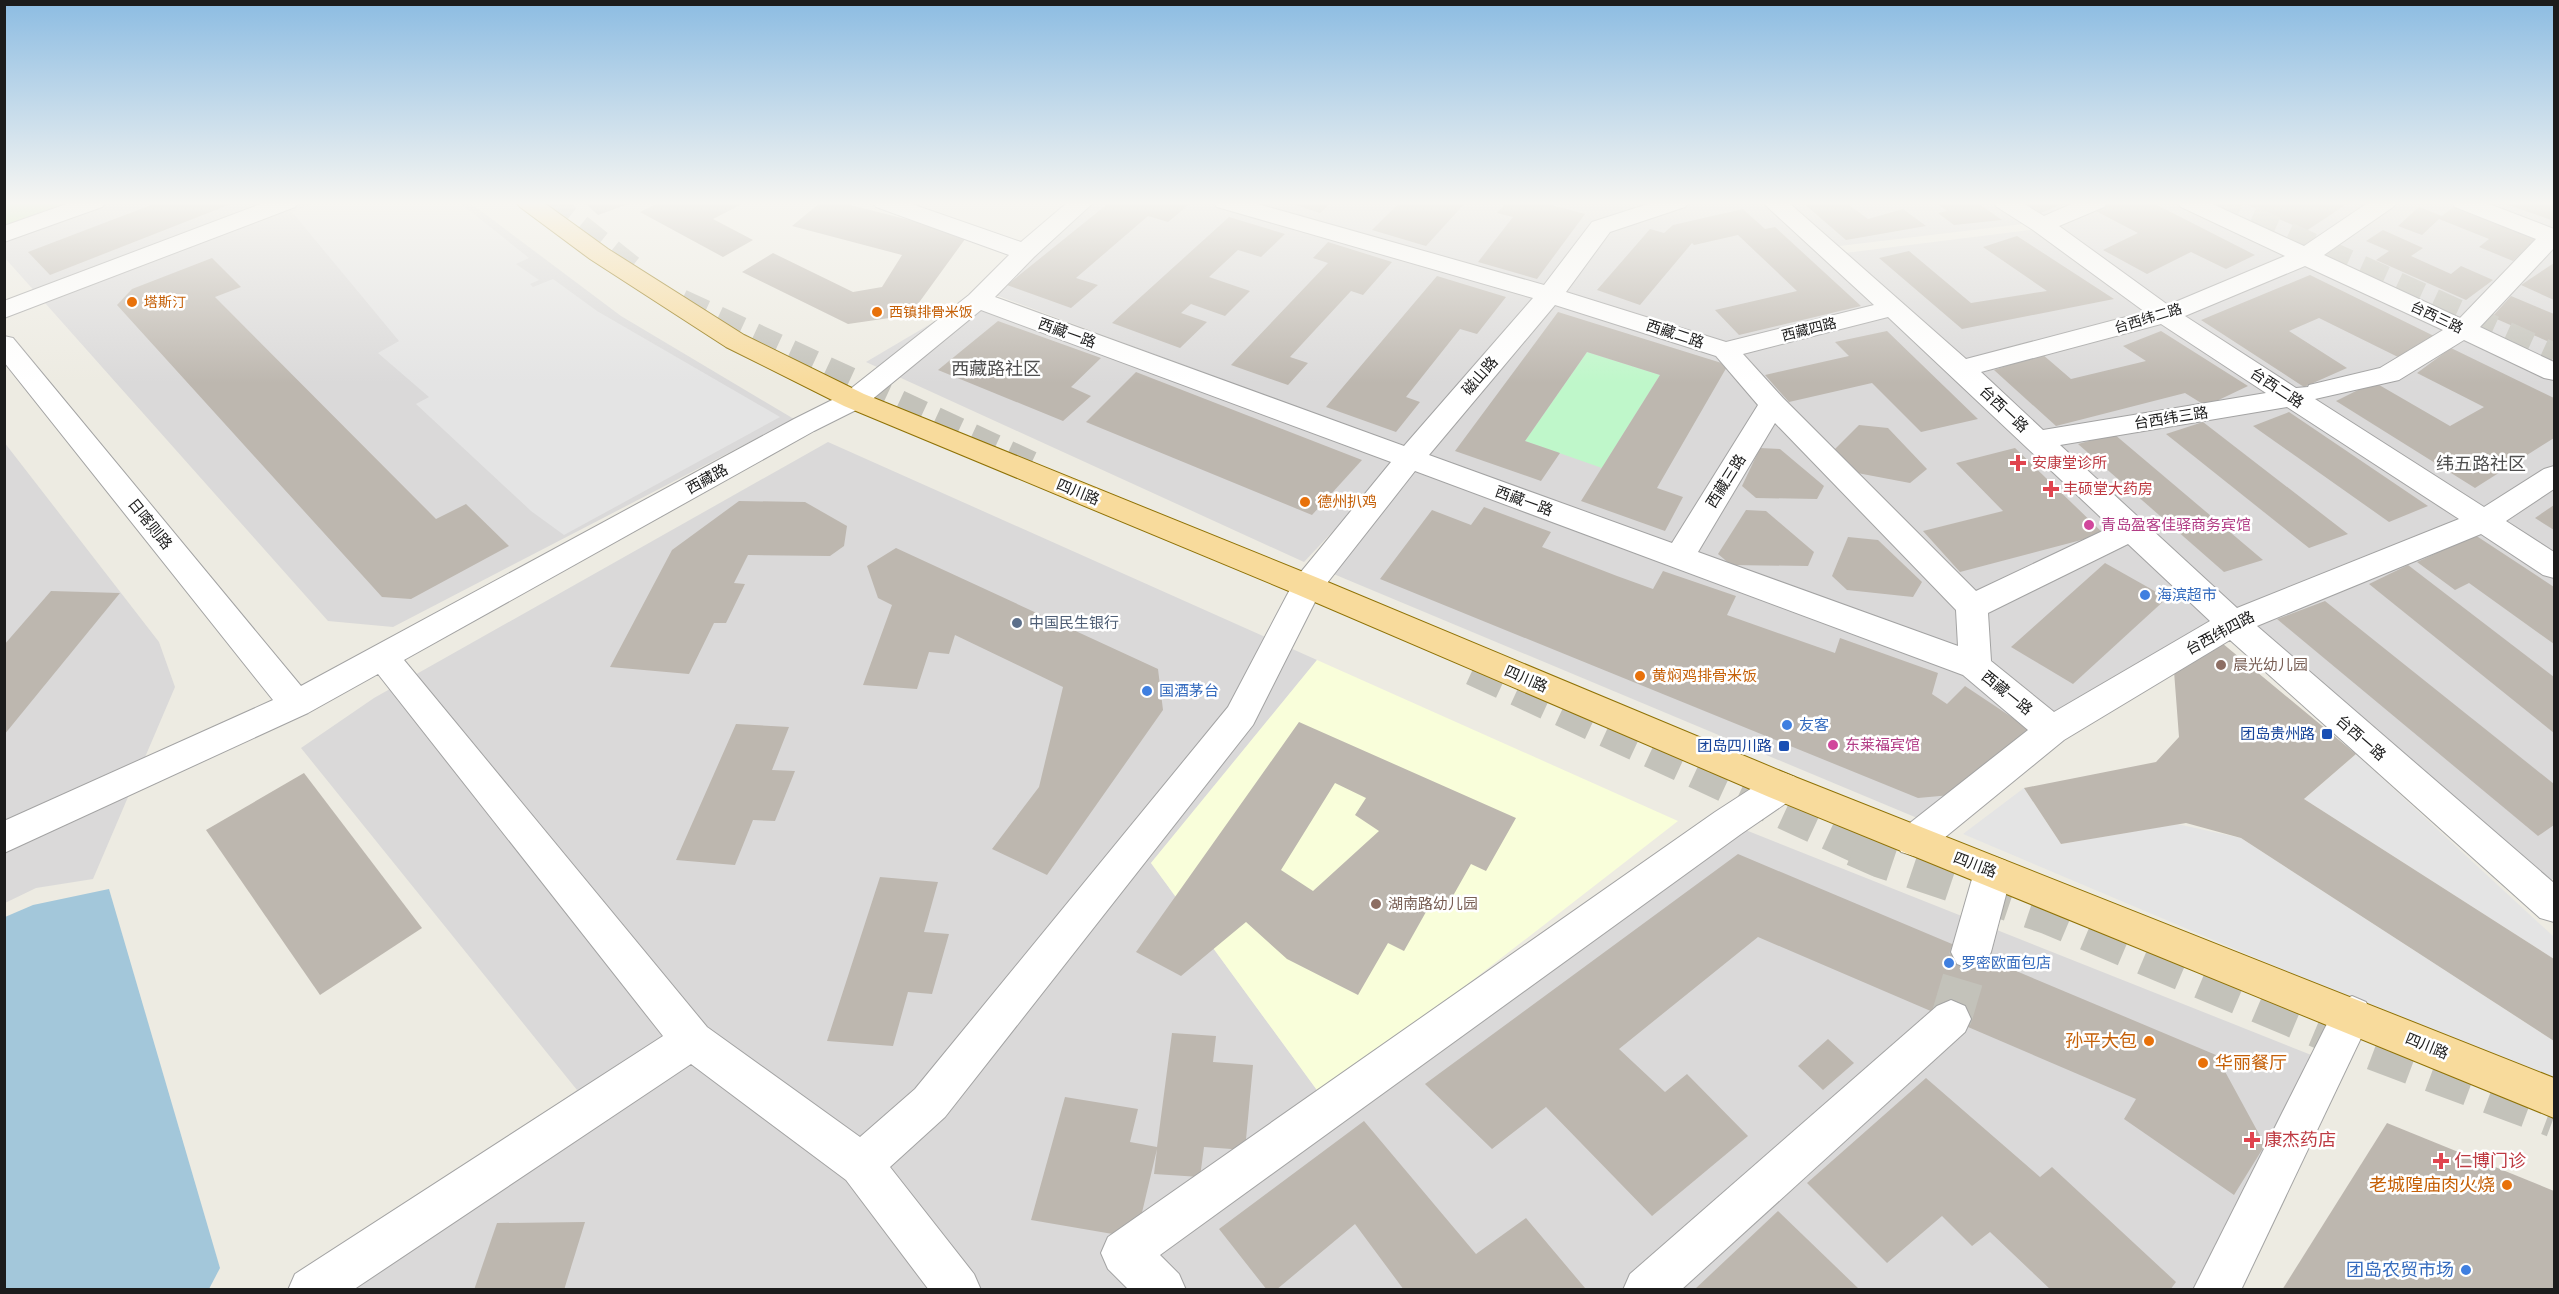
<svg xmlns="http://www.w3.org/2000/svg" width="2559" height="1294" viewBox="0 0 2559 1294" font-family="Quicksand,'Noto Sans SC',sans-serif">
	<style>
		.residential { fill: #dad9d9 }
		.education { fill: #f9feda }
		.grass { fill: #c0e6a9 }
		.park { fill: #bff7ca }
		.parking { fill: #e4e4e4 }
		.water { fill: #a3c7da }
		.building { fill: #bdb7af; fill-rule: evenodd }
		.lines { fill: none; stroke-linecap: round; stroke-linejoin: round }
		.minor-tunnel { stroke: #c3c2ba; stroke-width: 41; stroke-dasharray: 41 21; stroke-linecap: butt }
		.highway-tunnel-far2 { stroke: #c3c2ba; stroke-width: 26; stroke-dasharray: 26 14; stroke-linecap: butt }
		.highway-tunnel-far1 { stroke: #c3c2ba; stroke-width: 33; stroke-dasharray: 33 16; stroke-linecap: butt }
		.highway-tunnel { stroke: #c3c2ba; stroke-width: 41; stroke-dasharray: 41 21; stroke-linecap: butt }
		.minor-casing { stroke: #a3a3a3; stroke-width: 2 }
		.major-casing { stroke: #8f7205; stroke-width: 2 }
		.minor { fill: #fff; fill-rule: evenodd }
		.major { fill: #f8db9c; fill-rule: evenodd }
		.food-dot { fill: #e8710a; stroke: #fff; stroke-width: 2 }
		.health-dot { fill: #e0444e; stroke: #fff; stroke-width: 2 }
		.hotel-dot { fill: #d1479c; stroke: #fff; stroke-width: 2 }
		.shop-dot { fill: #3f7fe0; stroke: #fff; stroke-width: 2 }
		.service-dot { fill: #5c6f8a; stroke: #fff; stroke-width: 2 }
		.education-dot { fill: #8d6e63; stroke: #fff; stroke-width: 2 }
		.transit-dot { fill: #1a4fb4; stroke: #fff; stroke-width: 2 }
		.labels { text-anchor: middle; stroke-width: 5; stroke-linejoin: round; paint-order: stroke }
		.far-food-label { font-size: 14px; fill: #c56008; stroke: #fff; text-anchor: start }
		.far-street-label { font-size: 14px; fill: #1c1c1c; stroke: #fff }
		.street-label { font-size: 15px; fill: #1c1c1c; stroke: #fff }
		.health-label { font-size: 15px; fill: #be3a42; stroke: #fff; text-anchor: start }
		.food-label { font-size: 15px; fill: #c56008; stroke: #fff; text-anchor: start }
		.hotel-label { font-size: 15px; fill: #b23c85; stroke: #fff; text-anchor: start }
		.shop-label { font-size: 15px; fill: #366cbe; stroke: #fff; text-anchor: start }
		.service-label { font-size: 15px; fill: #4e5e75; stroke: #fff; text-anchor: start }
		.education-label { font-size: 15px; fill: #785e54; stroke: #fff; text-anchor: start }
		.transit-label { font-size: 15px; fill: #164399; stroke: #fff; text-anchor: end }
		.quarter-label { font-size: 18px; fill: #4f4f4f; stroke: #fff }
		.near-food-label { font-size: 18px; fill: #c56008; stroke: #fff; text-anchor: end }
		.near-health-label { font-size: 18px; fill: #be3a42; stroke: #fff; text-anchor: start }
		.near-shop-label { font-size: 18px; fill: #366cbe; stroke: #fff; text-anchor: end }
	</style>
	<rect width="100%" height="100%" fill="#edebe2"/>
	<g class="residential">
		<path d="M4 202H469L621 316 794 419 393 627 328 621 5 258Z"/>
		<path d="M1080 202H1210L1545 300 1601 227 1677 202H1768L1893 308 1719 352 1965 608 1966 658 985 291 1030 237Z"/>
		<path d="M1255 202H1657L1590 225 1543 287Z"/>
		<path d="M1779 202H1998L2031 223 1831 247Z"/>
		<path d="M2009 202H2182L2296 255 2163 308Z"/>
		<path d="M2195 202H2372L2302 251Z"/>
		<path d="M2394 202H2454L2554 240V369L2316 257Z"/>
		<path d="M2472 202H2554V233Z"/>
		<path d="M2039 229 2154 313 1962 364 1837 254Z"/>
		<path d="M2311 264 2554 378V465L2479 511 2177 317Z"/>
		<path d="M971 300 1399 461 1304 562 866 362Z"/>
		<path d="M1891 313 2121 527 1971 601 1734 353Z"/>
		<path d="M2167 320 2281 395 2037 434 1968 372Z"/>
		<path d="M2291 404 2466 516 2231 614 2048 443Z"/>
		<path d="M4 442 159 642 175 687 93 879 36 888 5 903Z"/>
		<path d="M828 442 1317 660 1151 863 1322 1097 1728 823 2329 1062 2216 1289 290 1290 577 1090 301 748 374 698Z"/>
		<path d="M1414 469 1967 674 2040 729 1922 820 1324 570Z"/>
		<path d="M2554 480V561L2489 519Z"/>
		<path d="M2485 531 2554 577V878L2544 885 2247 627Z"/>
		<path d="M2131 537 2218 621 2049 721 1983 666 1982 609Z"/>
	</g>
	<path class="education" d="M1317 660 1678 821 1322 1097 1151 863Z"/>
	<path class="grass" d="M5 202H73L5 226Z"/>
	<path class="park" d="M1587 352 1660 375 1602 468 1525 441Z"/>
	<g class="parking">
		<path d="M317 202H459L529 258 516 264 539 280 530 284 533 287 553 279 597 311 780 417 564 535 531 511 416 404 429 397 378 353 399 341 292 212Z"/>
		<path d="M2356 754 2554 937V959L2304 799Z"/>
		<path d="M2024 788 2061 844 2177 824 2241 838 2554 1041V1084L1963 834Z"/>
	</g>
	<path class="water" d="M109 889 220 1268 209 1289H5V917L33 905Z"/>
	<g class="building">
		<path d="M159 202H236L50 275 28 252Z"/>
		<path d="M584 202H634L598 215Z"/>
		<path d="M660 202H746L713 219 753 240 723 257 640 212Z"/>
		<path d="M821 202H839L968 235 910 315 848 324 742 272 773 253 853 292 882 287 902 255 792 226Z"/>
		<path d="M1110 202H1192L1168 222 1148 216 1076 278 1098 285 1071 308 1007 285Z"/>
		<path d="M1286 202H1332L1320 213Z"/>
		<path d="M1400 202H1466L1426 246 1372 230Z"/>
		<path d="M1506 202H1541L1585 214 1537 279 1478 262 1513 217 1497 213Z"/>
		<path d="M1802 202H1845L1868 219 1903 209 1926 226 1846 240Z"/>
		<path d="M1934 202H1976L2002 220 1954 225 1938 213 1947 211Z"/>
		<path d="M2022 202H2067L2041 213Z"/>
		<path d="M2107 202H2151L2255 255 2226 269 2191 252 2147 274 2103 250 2138 233 2092 209Z"/>
		<path d="M2241 202H2289L2294 204 2298 202H2350L2306 231Z"/>
		<path d="M2500 202H2554V221Z"/>
		<path d="M2419 207 2442 216 2453 207 2537 240 2513 261 2479 247 2489 239 2439 219 2422 235 2398 226Z"/>
		<path d="M1743 209 1765 229 1775 227 1861 306 1739 335 1715 310 1797 291 1738 235 1694 245 1692 243 1640 305 1597 290 1650 229 1664 233 1673 225Z"/>
		<path d="M1229 217 1285 234 1261 257 1238 250 1209 277 1250 291 1225 316 1191 304 1181 313 1207 322 1180 348 1112 323Z"/>
		<path d="M2383 230 2423 248 2411 256 2451 274 2461 266 2493 280 2466 300 2376 260 2389 251 2366 241Z"/>
		<path d="M2017 236 2114 299 1962 329 1879 258 1909 251 1971 303 2047 291 1983 247Z"/>
		<path d="M1328 242 1392 262 1363 295 1351 291 1290 357 1308 363 1288 385 1231 365 1328 263 1313 258Z"/>
		<path d="M212 258 241 287 215 297 436 519 466 504 509 546 411 599 382 597 117 305 132 289Z"/>
		<path d="M2554 263V300L2521 285Z"/>
		<path d="M2310 275 2436 337 2398 357 2319 318 2289 331 2347 368 2304 387 2201 320Z"/>
		<path d="M1437 276 1506 297 1477 334 1460 329 1406 397 1420 402 1396 432 1326 407Z"/>
		<path d="M2511 296 2554 314V344L2492 317Z"/>
		<path d="M1558 312 1728 365 1657 488 1683 497 1665 531 1581 501 1660 375 1587 352 1525 441 1560 453 1541 481 1455 451Z"/>
		<path d="M998 321 1101 358 1071 387 1091 396 1063 421 938 370Z"/>
		<path d="M1887 331 1978 419 1921 432 1872 383 1789 402 1765 375 1849 356 1835 342Z"/>
		<path d="M2161 331 2248 386 2206 406 2185 393 2056 426 1994 370 2042 354 2071 379 2146 361 2123 346Z"/>
		<path d="M2451 348 2554 398V438L2475 488 2336 401 2374 382 2450 426 2484 407 2417 373Z"/>
		<path d="M1136 372 1362 460 1312 515 1086 422Z"/>
		<path d="M2289 412 2428 506 2389 522 2253 426Z"/>
		<path d="M2203 422 2348 534 2309 548 2166 434Z"/>
		<path d="M1859 425 1888 428 1927 469 1910 483 1852 472 1834 450Z"/>
		<path d="M2114 434 2263 560 2224 572 2078 444Z"/>
		<path d="M1760 448 1780 449 1824 486 1817 499 1756 498 1742 486Z"/>
		<path d="M2015 448 2104 534 1960 572 1923 531 2003 511 1956 463Z"/>
		<path d="M739 501 805 502 847 526 844 546 830 556 748 555 734 583 745 584 726 623H714L689 674 610 667 672 550Z"/>
		<path d="M2554 505V530L2535 518Z"/>
		<path d="M1484 507 1551 532 1542 547 1617 576 1653 589 1663 571 1736 596 1727 615 1835 653 1840 638 1938 673 1932 694 1947 704 1965 686 2031 730 1951 795 1918 798 1380 579 1432 510 1471 525Z"/>
		<path d="M1746 510 1766 511 1814 552 1808 566 1731 565 1718 554Z"/>
		<path d="M2475 535 2554 587V644L2469 583 2455 590 2417 562Z"/>
		<path d="M1848 537 1878 540 1922 582 1913 597 1847 590 1832 576Z"/>
		<path d="M896 548 1158 669 1163 710 1047 875 992 849 1039 787 1063 687 955 635 949 654 929 652 917 689 863 685 892 605 878 598 867 566Z"/>
		<path d="M2105 563 2167 598 2073 684 2011 647Z"/>
		<path d="M2408 565 2554 677V733L2369 584Z"/>
		<path d="M51 591 120 593 4 735V645Z"/>
		<path d="M2325 601 2554 784V825L2538 836 2277 619Z"/>
		<path d="M2222 643 2356 754 2304 799 2554 959V1041L2241 838 2186 823 2061 844 2024 788 2156 762 2179 737 2173 658Z"/>
		<path d="M1299 722 1516 818 1486 871 1471 864 1445 910 1431 903 1404 951 1388 943 1358 995 1287 959 1246 922 1181 976 1136 952ZM1335 783 1366 798 1355 815 1379 831 1313 891 1281 870Z"/>
		<path d="M736 724 789 727 772 770 795 771 775 821 753 820 735 865 676 860Z"/>
		<path d="M304 773 422 928 320 995 206 830Z"/>
		<path d="M1738 854 2216 1055 2265 1145 2234 1195 2124 1119 2136 1099 1758 937 1619 1049 1665 1092 1687 1074 1748 1136 1652 1216 1546 1107 1492 1149 1425 1084Z"/>
		<path d="M880 877 938 882 924 932 949 934 932 994 908 992 893 1046 827 1041Z"/>
		<path d="M1172 1033 1216 1036 1213 1062 1253 1065 1245 1150 1204 1147 1200 1177 1154 1174 1157 1149 1136 1238 1031 1220 1065 1097 1138 1109 1130 1142 1157 1147Z"/>
		<path d="M1828 1039 1854 1063 1823 1090 1798 1066Z"/>
		<path d="M1926 1078 2040 1177 2052 1167 2176 1282 2170 1290H2051L1990 1232 1972 1246 1942 1216 1887 1263 1807 1183Z"/>
		<path d="M1364 1121 1476 1254 1526 1218 1585 1288 1583 1290H1404L1355 1224 1276 1290H1267L1219 1229Z"/>
		<path d="M2387 1123 2554 1191V1290H2282Z"/>
		<path d="M1778 1211 1860 1290H1694Z"/>
		<path d="M585 1222 564 1290H474L497 1223Z"/>
	</g>
	<g class="lines">
		<path class="minor-tunnel" d="M1951 1019 1971 952"/>
		<g class="highway-tunnel-far2">
			<path d="M548 202 631 268"/>
			<path d="M2215 202 2554 356"/>
			<path d="M681 302 1031 464"/>
		</g>
		<path class="highway-tunnel-far1" d="M1473 669 1858 847"/>
		<path class="highway-tunnel" d="M1855 846 1880 857 2049 914 2353 1042 2554 1117"/>
		<defs>
			<g id="minor">
				<path d="M72 202H106L102 207 4 242V226Z"/>
				<path d="M266 202H299L295 207 4 318V301Z"/>
				<path d="M872 202H906L1021 242 1068 202H1094L1034 257 995 297 1404 446 1533 298 1217 207 1213 202H1251L1544 285 1592 222 1654 202H1689L1685 207 1610 232 1566 292 1726 342 1874 305 1762 202H1788L1966 359 2145 312 2033 230 1997 207 1993 202H2021L2044 216 2076 202H2108L2104 207 2059 226 2168 305 2285 256 2181 207 2177 202H2208L2304 246 2369 202H2397L2393 207 2324 255 2460 318 2536 239 2455 207 2451 202H2484L2554 229V248L2480 327 2554 362V380L2544 378 2464 340 2399 380 2315 399 2484 507 2544 469 2554 466V489L2506 521 2554 552V578L2543 575 2481 534 2257 626 2554 883V922L2540 918 2230 640 2064 740 1927 852 1914 856 1901 852 1895 841 1901 830 2028 730 1963 675 1415 471 1320 592 1253 725 945 1117 890 1167 974 1274 981 1290H929L846 1180 691 1064 353 1290H288L295 1274 663 1036 378 674 308 713 4 853V821L273 700 4 362V336L13 338 301 686 794 419 844 394 969 295 1009 255 876 207ZM2305 266 2443 330 2380 368 2309 385 2308 387 2296 388 2185 316ZM1555 305 1716 356 1758 405 1672 543 1429 455ZM981 310 1391 462 1296 578 1228 707 915 1089 860 1137 707 1027 404 660 814 431 864 406ZM1888 317 2111 527 1976 591 1783 398 1743 354ZM2161 324 2266 393 2043 430 1981 372ZM2287 407 2459 519 2237 608 2060 445ZM1775 423 1956 610 1958 646 1698 552ZM2128 544 2210 621 2054 712 1991 661 1988 613Z"/>
				<path d="M1782 772 1795 777 1800 787 1795 797 1741 834 1160 1255 1179 1274 1186 1290H1129L1108 1269 1101 1253 1108 1237 1715 812 1769 777Z"/>
				<path d="M1993 856 2006 861 2012 872 1991 952 1985 964 1971 969 1957 964 1951 952 1974 872 1980 861Z"/>
				<path d="M2352 996 2366 1002 2372 1015 2241 1290H2193L2338 1002Z"/>
				<path d="M1951 1000 1965 1006 1971 1019 1965 1032 1681 1290H1623L1630 1274 1937 1006Z"/>
			</g>
			<path id="major" d="M516 202H543L608 249 744 335 864 394 1318 578 1795 777 2554 1078V1118L1769 797 1296 594 844 406 726 347 590 259 520 207Z"/>
		</defs>
		<use href="#minor" class="minor-casing"/>
		<use href="#major" class="major-casing"/>
		<use href="#minor" class="minor"/>
		<use href="#major" class="major"/>
	</g>
	<linearGradient id="sky" x2="0" y2="1"><stop stop-color="#8cbce2"/><stop offset="0.53" stop-color="#f7f6f2"/><stop offset="1" stop-color="#f7f6f2" stop-opacity="0"/></linearGradient>
	<rect width="2559" height="383" fill="url(#sky)"/>
	<g class="food-dot">
		<circle cx="132" cy="302" r="6"/>
		<circle cx="877" cy="312" r="6"/>
		<circle cx="1305" cy="502" r="6"/>
		<circle cx="1640" cy="676" r="6"/>
		<circle cx="2149" cy="1041" r="6"/>
		<circle cx="2203" cy="1063" r="6"/>
		<circle cx="2507" cy="1185" r="6"/>
	</g>
	<g class="health-dot">
		<path d="M2015 454h6v6h6v6h-6v6h-6v-6h-6v-6h6z"/>
		<path d="M2048 480h6v6h6v6h-6v6h-6v-6h-6v-6h6z"/>
		<path d="M2249 1131h6v6h6v6h-6v6h-6v-6h-6v-6h6z"/>
		<path d="M2438 1152h6v6h6v6h-6v6h-6v-6h-6v-6h6z"/>
	</g>
	<g class="hotel-dot">
		<circle cx="2089" cy="525" r="6"/>
		<circle cx="1833" cy="745" r="6"/>
	</g>
	<g class="shop-dot">
		<circle cx="2145" cy="595" r="6"/>
		<circle cx="1147" cy="691" r="6"/>
		<circle cx="1787" cy="725" r="6"/>
		<circle cx="1949" cy="963" r="6"/>
		<circle cx="2466" cy="1270" r="6"/>
	</g>
	<circle class="service-dot" cx="1017" cy="623" r="6"/>
	<g class="education-dot">
		<circle cx="2221" cy="665" r="6"/>
		<circle cx="1376" cy="904" r="6"/>
	</g>
	<g class="transit-dot">
		<rect x="2321" y="728" width="12" height="12" rx="3"/>
		<rect x="1778" y="740" width="12" height="12" rx="3"/>
	</g>
	<g class="labels">
		<g class="far-food-label">
			<text x="144" y="307">塔斯汀</text>
			<text x="889" y="317">西镇排骨米饭</text>
		</g>
		<g class="far-street-label">
			<text transform="translate(2437 317) rotate(25)" y="5">台西三路</text>
			<text transform="translate(2148 318) rotate(-17)" y="5">台西纬二路</text>
			<text transform="translate(1809 329) rotate(-14)" y="5">西藏四路</text>
		</g>
		<g class="street-label">
			<text transform="translate(1067 333) rotate(20)" y="5">西藏一路</text>
			<text transform="translate(1675 334) rotate(18)" y="5">西藏二路</text>
			<text transform="translate(1480 376) rotate(-49)" y="5">磁山路</text>
			<text transform="translate(2277 388) rotate(33)" y="5">台西二路</text>
			<text transform="translate(2004 409) rotate(43)" y="5">台西一路</text>
			<text transform="translate(2171 418) rotate(-9)" y="5">台西纬三路</text>
			<text transform="translate(707 479) rotate(-29)" y="5">西藏路</text>
			<text transform="translate(1726 481) rotate(-58)" y="5">西藏三路</text>
			<text transform="translate(1078 492) rotate(22)" y="5">四川路</text>
			<text transform="translate(1524 501) rotate(20)" y="5">西藏一路</text>
			<text transform="translate(150 524) rotate(51)" y="5">日喀则路</text>
			<text transform="translate(2220 633) rotate(-28)" y="5">台西纬四路</text>
			<text transform="translate(1526 679) rotate(23)" y="5">四川路</text>
			<text transform="translate(2007 693) rotate(39)" y="5">西藏一路</text>
			<text transform="translate(2361 738) rotate(41)" y="5">台西一路</text>
			<text transform="translate(1975 865) rotate(21)" y="5">四川路</text>
			<text transform="translate(2427 1046) rotate(22)" y="5">四川路</text>
		</g>
		<g class="health-label">
			<text x="2032" y="468">安康堂诊所</text>
			<text x="2063" y="494">丰硕堂大药房</text>
		</g>
		<g class="food-label">
			<text x="1317" y="507">德州扒鸡</text>
			<text x="1652" y="681">黄焖鸡排骨米饭</text>
		</g>
		<g class="hotel-label">
			<text x="2101" y="530">青岛盈客佳驿商务宾馆</text>
			<text x="1845" y="750">东莱福宾馆</text>
		</g>
		<g class="shop-label">
			<text x="2157" y="600">海滨超市</text>
			<text x="1159" y="696">国酒茅台</text>
			<text x="1799" y="730">友客</text>
			<text x="1961" y="968">罗密欧面包店</text>
		</g>
		<g class="service-label">
			<text x="1029" y="628">中国民生银行</text>
		</g>
		<g class="education-label">
			<text x="2233" y="670">晨光幼儿园</text>
			<text x="1388" y="909">湖南路幼儿园</text>
		</g>
		<g class="transit-label">
			<text x="2315" y="739">团岛贵州路</text>
			<text x="1772" y="751">团岛四川路</text>
		</g>
		<g class="quarter-label">
			<text x="996" y="375">西藏路社区</text>
			<text x="2481" y="470">纬五路社区</text>
		</g>
		<g class="near-food-label">
			<text x="2137" y="1047">孙平大包</text>
			<text x="2215" y="1069" text-anchor="start">华丽餐厅</text>
			<text x="2495" y="1191">老城隍庙肉火烧</text>
		</g>
		<g class="near-health-label">
			<text x="2264" y="1146">康杰药店</text>
			<text x="2454" y="1167">仁博门诊</text>
		</g>
		<g class="near-shop-label">
			<text x="2454" y="1276">团岛农贸市场</text>
		</g>
	</g>
	<rect width="2559" height="1294" fill="none" stroke="#1c1c1c" stroke-width="12"/>
</svg>
